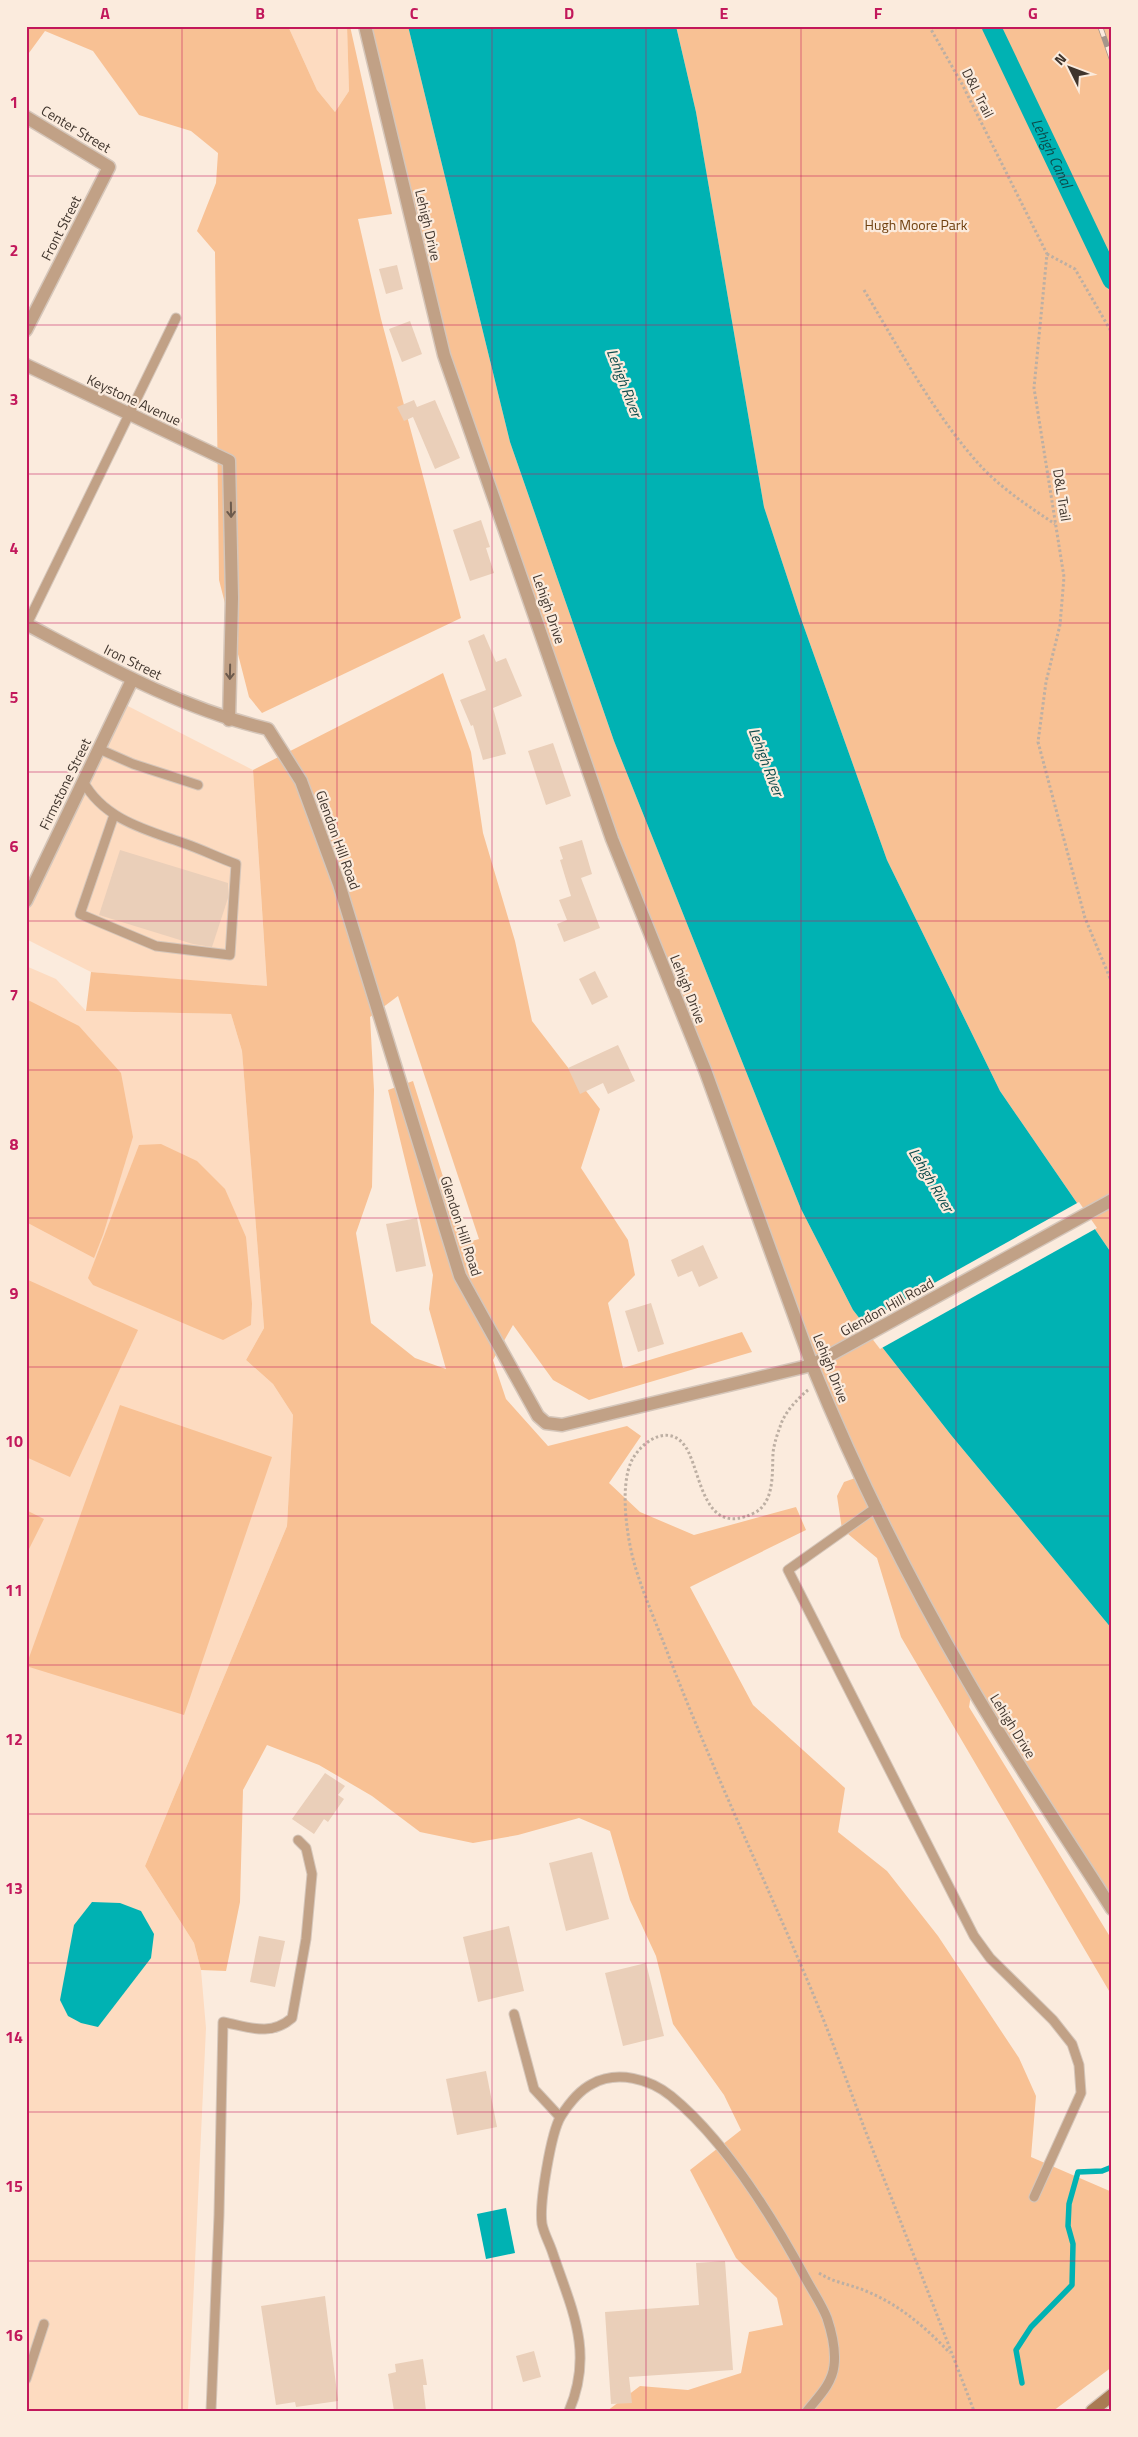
<svg xmlns="http://www.w3.org/2000/svg" width="1138" height="2437" viewBox="0 0 1138 2437" font-family="'Titillium Web',sans-serif">
	<style>
		.built { fill: #fddbc0 }
		.green { fill: #f8c194; fill-rule: evenodd }
		.water { fill: #00b2b3 }
		.pier { fill: #fbebdd }
		.lines { fill: none; stroke-linecap: round; stroke-linejoin: round }
		.stream { stroke: #00b2b3; stroke-width: 5.5 }
		.canal { stroke: #00b2b3; stroke-width: 19 }
		.building { fill: #eacfb9 }
		.service-casing { stroke: #d5c6ba; stroke-width: 11 }
		.minor-casing { stroke: #d5c6ba; stroke-width: 15 }
		.tertiary-casing { stroke: #d5c6ba; stroke-width: 15 }
		.secondary-casing { stroke: #d5c6ba; stroke-width: 15 }
		.path { stroke: #bdafa3; stroke-width: 3; stroke-dasharray: 2.5 2.5; stroke-linecap: butt }
		.service { stroke: #c1a186; stroke-width: 9 }
		.minor { stroke: #c1a186; stroke-width: 12 }
		.tertiary { stroke: #c1a186; stroke-width: 12 }
		.secondary { stroke: #a97b53; stroke-width: 12 }
		.rail-casing { stroke: #a4968b; stroke-width: 5.5 }
		.rail { stroke: #fbebdd; stroke-width: 4; stroke-dasharray: 11; stroke-linecap: butt }
		.oneway { stroke: #6c5a4c }
		.grid { fill: none; stroke: #c2185b; stroke-width: 1; stroke-opacity: 0.55 }
		.labels { text-anchor: middle; stroke-width: 4.5; stroke-linejoin: round; paint-order: stroke }
		.street-label { font-size: 14px; fill: #3f342c; stroke: #fbebdd }
		.park-label { font-size: 14px; fill: #6f400f; stroke: #fbebdd }
		.water-label { font-size: 15px; font-style: italic; fill: #0c4b4b; stroke: #fbebdd }
		.neatline { fill: none; stroke: #c2185b; stroke-width: 2 }
		.grid-label { font-size: 16px; text-anchor: middle; font-weight: bold; fill: #c2185b }
	</style>
	<rect width="100%" height="100%" fill="#fbebdd"/>
	<g class="built">
		<path d="M288 26H347L349 91 335 112 317 90Z"/>
		<path d="M122 703 253 770 267 987 91 972 26 939V900Z"/>
		<path d="M26 966 56 979 86 1011 231 1014 242 1051 264 1328 246 1360 273 1384 293 1415 287 1526 145 1866 194 1943 201 1970 206 2028 188 2411H26Z"/>
	</g>
	<g class="green">
		<path d="M26 26H288L317 90 335 112 349 91 347 26H350L392 214 358 219 381 319 461 618 262 713 249 697 219 580 215 252 197 231 216 183 218 153 191 131 139 115 93 51 45 31 26 57Z"/>
		<path d="M365 26H408L510 442 614 741 801 1209 853 1310 951 1435 1112 1629V1909L972 1689 969 1707 1112 1940V1996L901 1637 877 1558 842 1529 837 1496 844 1482 861 1476 612 839 444 355Z"/>
		<path d="M676 26H1112V1254L1000 1091 887 860 799 613 764 507 696 112Z"/>
		<path d="M443 673 471 752 483 833 515 941 532 1021 600 1109 581 1168 628 1240 635 1275 608 1303 623 1368 742 1332 752 1352 589 1400 553 1380 513 1325 493 1360 506 1399 548 1446 627 1426 641 1436 609 1483 640 1512 694 1535 796 1507 806 1530 690 1587 753 1705 845 1788 838 1832 887 1871 938 1936 1019 2058 1036 2096 1031 2157 1112 2192V2367L1053 2411H607L640 2386 688 2390 741 2373 749 2332 783 2325 777 2298 736 2258 690 2170 741 2130 724 2095 673 2024 656 1956 630 1900 610 1831 579 1818 518 1835 473 1843 420 1832 372 1796 319 1765 267 1745 243 1790 240 1902 226 1971 201 1970 194 1943 145 1866 287 1526 293 1415 273 1384 246 1360 264 1328 242 1051 231 1014 86 1011 91 972 267 986 253 770ZM398 996 479 1239 468 1242 455 1215 413 1081 388 1090 433 1275 429 1309 446 1369 415 1358 371 1323 356 1233 372 1187 374 1090 370 1017Z"/>
		<path d="M26 999 79 1026 121 1073 133 1137 103 1235 94 1258 26 1222Z"/>
		<path d="M161 1144 197 1161 225 1189 246 1237 252 1304 251 1325 223 1340 93 1285 88 1278 139 1145Z"/>
		<path d="M26 1279 138 1330 70 1477 26 1457Z"/>
		<path d="M120 1405 272 1457 184 1715 26 1666Z"/>
		<path d="M26 1510 44 1519 26 1555Z"/>
	</g>
	<g class="water">
		<path d="M408 26H676L696 112 764 507 799 613 887 860 1000 1091 1112 1254V1629L951 1435 853 1310 801 1209 614 741 510 442Z"/>
		<path d="M92 1902 120 1903 141 1911 154 1934 151 1958 98 2027 81 2023 68 2016 60 2000 74 1925Z"/>
		<path d="M506 2208 515 2253 486 2259 477 2214Z"/>
	</g>
	<path class="pier" d="M1079 1202 1097 1228 880 1349 861 1324Z"/>
	<g class="lines">
		<path class="stream" d="M1022 2383 1016 2350 1031 2327 1072 2285 1073 2244 1068 2226 1069 2204 1078 2172 1102 2171 1112 2167"/>
		<path class="canal" id="s1" d="M991 26 1112 280"/>
	</g>
	<g class="building">
		<path d="M397 265 403 289 386 294 379 269Z"/>
		<path d="M410 321 422 354 402 362 389 329Z"/>
		<path d="M414 400 417 407 435 400 460 458 435 469 413 417 404 421 397 407Z"/>
		<path d="M481 520 490 547 486 548 494 573 470 581 453 530Z"/>
		<path d="M484 634 496 662 506 658 522 696 493 708 506 754 483 760 473 725 471 726 460 700 486 690 468 641Z"/>
		<path d="M553 743 571 796 546 805 528 751Z"/>
		<path d="M582 840 592 874 581 878 600 928 564 942 557 924 567 920 559 900 571 896 560 860 563 859 559 847Z"/>
		<path d="M120 850 228 883V898L212 947 193 944 99 915Z"/>
		<path d="M595 971 608 997 592 1005 579 979Z"/>
		<path d="M618 1045 635 1081 608 1094 603 1083 580 1094 568 1068Z"/>
		<path d="M417 1218 426 1266 396 1272 386 1224Z"/>
		<path d="M703 1245 718 1278 699 1287 692 1271 678 1277 671 1260Z"/>
		<path d="M651 1303 664 1344 638 1352 625 1311Z"/>
		<path d="M325 1773 345 1786 338 1795 344 1799 328 1822 324 1819 314 1834 292 1819Z"/>
		<path d="M592 1852 609 1919 566 1931 549 1863Z"/>
		<path d="M509 1926 524 1991 478 2002 463 1937Z"/>
		<path d="M259 1936 285 1941 275 1987 250 1982Z"/>
		<path d="M646 1963 664 2036 623 2046 605 1973Z"/>
		<path d="M486 2071 497 2127 457 2135 446 2079Z"/>
		<path d="M725 2261 733 2370 629 2377 632 2403 611 2404 605 2312 699 2305 696 2263Z"/>
		<path d="M325 2296 338 2401 296 2407 295 2402 276 2405 261 2306Z"/>
		<path d="M534 2351 541 2377 523 2382 516 2356Z"/>
		<path d="M423 2359 427 2385H423L426 2411H394L388 2374 396 2372 395 2364Z"/>
	</g>
	<g class="lines">
		<defs>
			<g id="service">
				<path d="M26 626 176 318"/>
				<path d="M99 749 133 764 198 785"/>
				<path d="M83 781C104 820 147 830 186 844 203 850 219 858 236 864L230 955 156 946 80 914 114 815"/>
				<path d="M877 1507 788 1570 974 1936 990 1958 1053 2020 1072 2044 1079 2065 1081 2093 1034 2197"/>
				<path d="M514 2014 534 2089 560 2117"/>
				<path d="M26 2379 44 2324"/>
				<path d="M211 2411 219 2215 223 2022C249 2027 270 2037 292 2018L306 1939 312 1874 306 1848 298 1840"/>
				<path d="M569 2411C594 2352 572 2310 553 2254 550 2244 544 2234 542 2224 539 2204 551 2132 561 2116 568 2105 580 2090 592 2084 617 2070 650 2079 671 2096 725 2140 773 2218 806 2279 813 2292 822 2305 827 2318 832 2333 836 2351 834 2366 832 2384 818 2397 807 2411"/>
			</g>
			<g id="minor">
				<path d="M26 117 109 167 26 330"/>
				<path d="M26 365 229 461 232 598 229 720"/>
				<path d="M26 901 132 680"/>
				<path d="M812 1365C856 1473 909 1580 968 1681 1013 1759 1064 1833 1112 1909"/>
			</g>
			<g id="tertiary">
				<path d="M365 26 444 355 612 839 705 1070 812 1365"/>
				<path d="M26 624C104 665 182 709 268 729L301 781 339 884 460 1276 538 1416 546 1423 562 1425 812 1365 1112 1200"/>
			</g>
			<path id="secondary" d="M1092 2411 1112 2395"/>
		</defs>
		<use href="#service" class="service-casing"/>
		<use href="#minor" class="minor-casing"/>
		<use href="#tertiary" class="tertiary-casing"/>
		<use href="#secondary" class="secondary-casing"/>
		<g class="path">
			<path d="M929 26 962 84 1047 254 1034 388 1064 577 1060 625 1046 682 1038 742 1085 918 1112 983"/>
			<path d="M1047 254 1075 269 1112 333"/>
			<path d="M864 290C899 348 932 411 977 462 999 487 1028 506 1055 524"/>
			<path d="M808 1390C797 1399 784 1413 780 1427 777 1435 774 1444 773 1453 772 1472 775 1503 754 1513 705 1537 702 1479 688 1451 673 1422 644 1438 632 1460 619 1486 627 1539 635 1566 644 1596 657 1625 668 1654 710 1764 760 1869 806 1977 826 2024 844 2073 862 2122 899 2218 937 2314 974 2411"/>
			<path d="M819 2273C834 2283 850 2284 866 2291 900 2305 925 2327 950 2353"/>
		</g>
		<use href="#service" class="service"/>
		<use href="#minor" class="minor"/>
		<use href="#tertiary" class="tertiary"/>
		<use href="#secondary" class="secondary"/>
		<defs>
			<path id="rail" d="M1100 26 1112 60"/>
		</defs>
		<use href="#rail" class="rail-casing"/>
		<use href="#rail" class="rail"/>
	</g>
	<defs><path id="oneway-shaft" d="M-6 0H5M1.5-3L5.5 0L1.5 3" fill="none" stroke-width="1.6" stroke-linecap="round" stroke-linejoin="round" transform="scale(1.25)"/></defs>
	<g class="oneway">
		<use href="#oneway-shaft" transform="translate(231 510) rotate(89)"/>
		<use href="#oneway-shaft" transform="translate(230 672) rotate(91)"/>
	</g>
	<path class="grid" d="M182 26V2411M337 26V2411M492 26V2411M646 26V2411M801 26V2411M956 26V2411M26 176H1112M26 325H1112M26 474H1112M26 623H1112M26 772H1112M26 921H1112M26 1070H1112M26 1218H1112M26 1367H1112M26 1516H1112M26 1665H1112M26 1814H1112M26 1963H1112M26 2112H1112M26 2261H1112"/>
	<g class="labels">
		<g class="street-label">
			<text transform="translate(978 93) rotate(63)" y="5">D&amp;L Trail</text>
			<text transform="translate(76 129) rotate(31)" y="5">Center Street</text>
			<text transform="translate(428 225) rotate(77)" y="5">Lehigh Drive</text>
			<text transform="translate(61 228) rotate(-63)" y="5">Front Street</text>
			<text transform="translate(134 400) rotate(25)" y="5">Keystone Avenue</text>
			<text transform="translate(1062 495) rotate(81)" y="5">D&amp;L Trail</text>
			<text transform="translate(549 609) rotate(71)" y="5">Lehigh Drive</text>
			<text transform="translate(133 662) rotate(26)" y="5">Iron Street</text>
			<text transform="translate(65 784) rotate(-64)" y="5">Firmstone Street</text>
			<text transform="translate(338 840) rotate(70)" y="5">Glendon Hill Road</text>
			<text transform="translate(688 989) rotate(68)" y="5">Lehigh Drive</text>
			<text transform="translate(461 1226) rotate(72)" y="5">Glendon Hill Road</text>
			<text transform="translate(887 1307) rotate(-29)" y="5">Glendon Hill Road</text>
			<text transform="translate(831 1368) rotate(68)" y="5">Lehigh Drive</text>
			<text transform="translate(1013 1726) rotate(58)" y="5">Lehigh Drive</text>
		</g>
		<g class="park-label">
			<text x="916" y="230">Hugh Moore Park</text>
		</g>
		<g class="water-label">
			<text dy="5" stroke="none"><textPath href="#s1" startOffset="141">Lehigh Canal</textPath></text>
			<text transform="translate(624 383) rotate(69)" y="5">Lehigh River</text>
			<text transform="translate(766 762) rotate(69)" y="5">Lehigh River</text>
			<text transform="translate(931 1180) rotate(59)" y="5">Lehigh River</text>
		</g>
	</g>
	<rect width="1138" height="2437" fill="none" stroke="#fbebdd" stroke-width="55"/>
	<g transform="translate(1070 68) rotate(312)" stroke="#fbebdd" stroke-width="4" paint-order="stroke">
	<path d="M0-4L9 19L0 12L-9 19Z" fill="#3f342c"/>
	<text y="-8" font-size="14" font-weight="bold" text-anchor="middle" fill="#3f342c">N</text>
	</g>
	<rect x="28" y="28" width="1082" height="2382" class="neatline"/>
	<g class="grid-label">
		<text x="105" y="19">A</text>
		<text x="260" y="19">B</text>
		<text x="414" y="19">C</text>
		<text x="569" y="19">D</text>
		<text x="724" y="19">E</text>
		<text x="878" y="19">F</text>
		<text x="1033" y="19">G</text>
		<text x="14" y="108">1</text>
		<text x="14" y="256">2</text>
		<text x="14" y="405">3</text>
		<text x="14" y="554">4</text>
		<text x="14" y="703">5</text>
		<text x="14" y="852">6</text>
		<text x="14" y="1001">7</text>
		<text x="14" y="1150">8</text>
		<text x="14" y="1299">9</text>
		<text x="14" y="1447">10</text>
		<text x="14" y="1596">11</text>
		<text x="14" y="1745">12</text>
		<text x="14" y="1894">13</text>
		<text x="14" y="2043">14</text>
		<text x="14" y="2192">15</text>
		<text x="14" y="2341">16</text>
	</g>
</svg>
